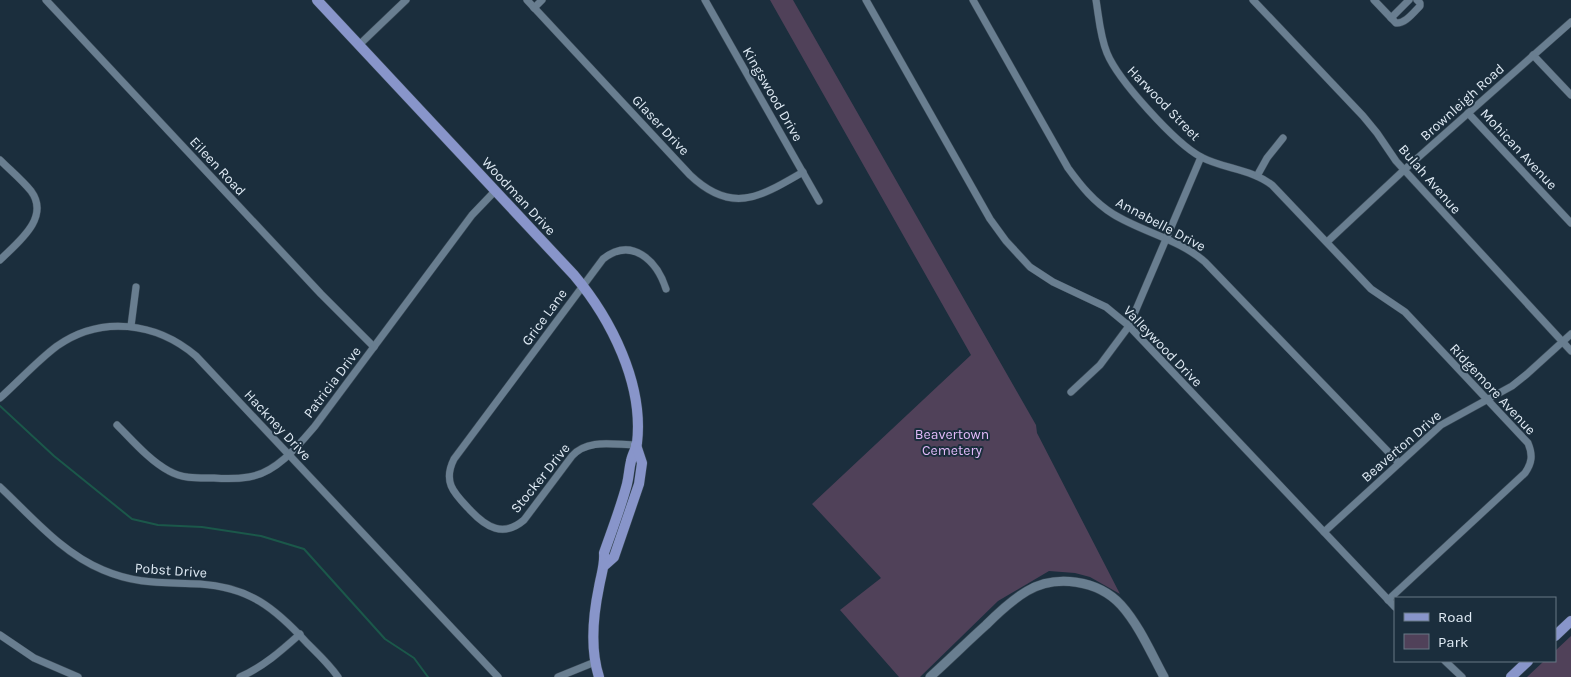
<svg xmlns="http://www.w3.org/2000/svg" width="1571" height="677" viewBox="0 0 1571 677" font-family="Karla,sans-serif">
	<style>
		.green { fill: #504159 }
		.lines { fill: none; stroke-linecap: round; stroke-linejoin: round }
		.stream { stroke: #1b584a; stroke-width: 2 }
		.minor-casing { stroke: #394956; stroke-width: 8 }
		.tertiary-casing { stroke: #394956; stroke-width: 10 }
		.primary-casing { stroke: #394956; stroke-width: 11 }
		.minor { stroke: #697e90; stroke-width: 7 }
		.tertiary { stroke: #697e90; stroke-width: 9 }
		.primary { stroke: #8895ca; stroke-width: 10 }
		.labels { text-anchor: middle; stroke-width: 4; stroke-linejoin: round; paint-order: stroke }
		.street-label { font-size: 14px; fill: #dfeaf4; stroke: #1b2e3d }
		.park-label { font-size: 14px; fill: #e1baf9; stroke: #1b2e3d }
	</style>
	<rect width="100%" height="100%" fill="#1b2e3d"/>
	<g class="green">
		<path d="M770 0H793L1036 425 1037 433 1120 594 1090 577 1075 573 1049 571 998 601 920 677H899L840 610 881 578 812 504 971 355Z"/>
		<path d="M1571 636V677H1527L1544 661H1555V651Z"/>
	</g>
	<g class="lines">
		<path class="stream" d="M0 406 54 456 132 519 158 525 202 527 261 536 304 549 385 639 414 658 428 677"/>
		<defs>
			<g id="minor">
				<path d="M46 0 321 294 374 347"/>
				<path d="M527 0 690 175C732 215 760 197 803 172"/>
				<path d="M705 0 819 201"/>
				<path d="M866 0 990 219 1006 241 1030 267 1053 282 1106 307 1129 326 1395 607"/>
				<path d="M973 0 1068 168C1081 186 1094 202 1113 214 1142 232 1179 239 1205 262L1399 463"/>
				<path d="M1096 0C1099 18 1100 36 1107 53 1118 80 1175 143 1201 157 1224 169 1251 169 1272 185L1371 289 1405 312 1528 443C1533 455 1532 463 1525 473L1388 600"/>
				<path d="M1253 0 1363 116 1377 133 1396 161 1571 351"/>
				<path d="M1374 0 1396 23C1405 24 1413 13 1420 6V3L1417 0"/>
				<path d="M534 8 542 0"/>
				<path d="M1391 18 1409 0"/>
				<path d="M359 45 406 0"/>
				<path d="M1533 55 1571 95"/>
				<path d="M1468 113 1571 223"/>
				<path d="M0 160C10 170 22 180 31 191 51 218 17 243 0 260"/>
				<path d="M1257 176 1267 158 1283 138"/>
				<path d="M1327 242 1404 170 1571 22"/>
				<path d="M131 326 136 287"/>
				<path d="M1071 392 1100 365 1129 326 1201 157"/>
				<path d="M0 398C19 381 37 361 57 346 101 315 156 322 196 356L498 677"/>
				<path d="M117 425C132 440 150 461 169 471 183 479 198 478 214 478 226 479 237 479 249 477 276 473 298 446 315 426L472 215 495 191"/>
				<path d="M636 445C615 445 588 438 572 456L524 520C503 538 486 527 470 510 455 494 442 483 454 459L603 259C632 236 657 261 666 289"/>
				<path d="M0 487C32 517 62 553 103 570 138 585 164 582 200 584 249 587 275 608 307 643 318 654 329 664 338 677"/>
				<path d="M1324 532 1441 425 1512 386 1527 374 1571 334"/>
				<path d="M0 635 34 658 78 677"/>
				<path d="M1445 661 1462 677"/>
				<path d="M240 677C263 667 281 651 300 634"/>
				<path d="M558 677 595 662"/>
			</g>
			<path id="tertiary" d="M930 677C949 660 967 642 986 625 998 613 1012 600 1027 591 1056 574 1098 580 1121 605 1139 625 1151 653 1164 677"/>
			<g id="primary">
				<path d="M317 0 574 275C611 319 644 384 637 443 636 449 632 455 631 461 629 469 629 476 627 484 621 507 612 530 604 553 605 565 601 575 599 587 593 616 590 649 599 677"/>
				<path d="M605 565 614 557 639 484 642 463 636 445"/>
				<path d="M1555 636 1571 621"/>
				<path d="M1511 677 1528 661"/>
			</g>
		</defs>
		<use href="#minor" class="minor-casing"/>
		<use href="#tertiary" class="tertiary-casing"/>
		<use href="#primary" class="primary-casing"/>
		<use href="#minor" class="minor"/>
		<use href="#tertiary" class="tertiary"/>
		<use href="#primary" class="primary"/>
	</g>
	<g class="labels">
		<g class="street-label">
			<text transform="translate(773 94) rotate(60)" y="5">Kingswood Drive</text>
			<text transform="translate(1462 102) rotate(-42)" y="5">Brownleigh Road</text>
			<text transform="translate(1164 103) rotate(46)" y="5">Harwood Street</text>
			<text transform="translate(661 125) rotate(47)" y="5">Glaser Drive</text>
			<text transform="translate(1519 149) rotate(47)" y="5">Mohican Avenue</text>
			<text transform="translate(218 166) rotate(47)" y="5">Eileen Road</text>
			<text transform="translate(1430 179) rotate(49)" y="5">Bulah Avenue</text>
			<text transform="translate(519 196) rotate(47)" y="5">Woodman Drive</text>
			<text transform="translate(1161 224) rotate(28)" y="5">Annabelle Drive</text>
			<text transform="translate(544 317) rotate(-54)" y="5">Grice Lane</text>
			<text transform="translate(1163 346) rotate(46)" y="5">Valleywood Drive</text>
			<text transform="translate(332 382) rotate(-53)" y="5">Patricia Drive</text>
			<text transform="translate(1493 389) rotate(47)" y="5">Ridgemore Avenue</text>
			<text transform="translate(278 425) rotate(47)" y="5">Hackney Drive</text>
			<text transform="translate(1401 446) rotate(-41)" y="5">Beaverton Drive</text>
			<text transform="translate(540 478) rotate(-51)" y="5">Stocker Drive</text>
			<text transform="translate(171 570) rotate(4)" y="5">Pobst Drive</text>
		</g>
		<g class="park-label">
			<text x="952" y="439">Beavertown<tspan x="952" dy="16">Cemetery</tspan></text>
		</g>
	</g>
	<rect x="1394" y="597" width="162" height="65" fill="#1b2e3d" stroke="#697986"/>
	<rect x="1404" y="613" width="25" height="8" fill="#8895ca" stroke="#697986"/>
	<text x="1438" y="622" font-size="15" fill="#dfeaf4">Road</text>
	<rect x="1404" y="634" width="25" height="15" fill="#504159" stroke="#697986"/>
	<text x="1438" y="647" font-size="15" fill="#dfeaf4">Park</text>
</svg>
